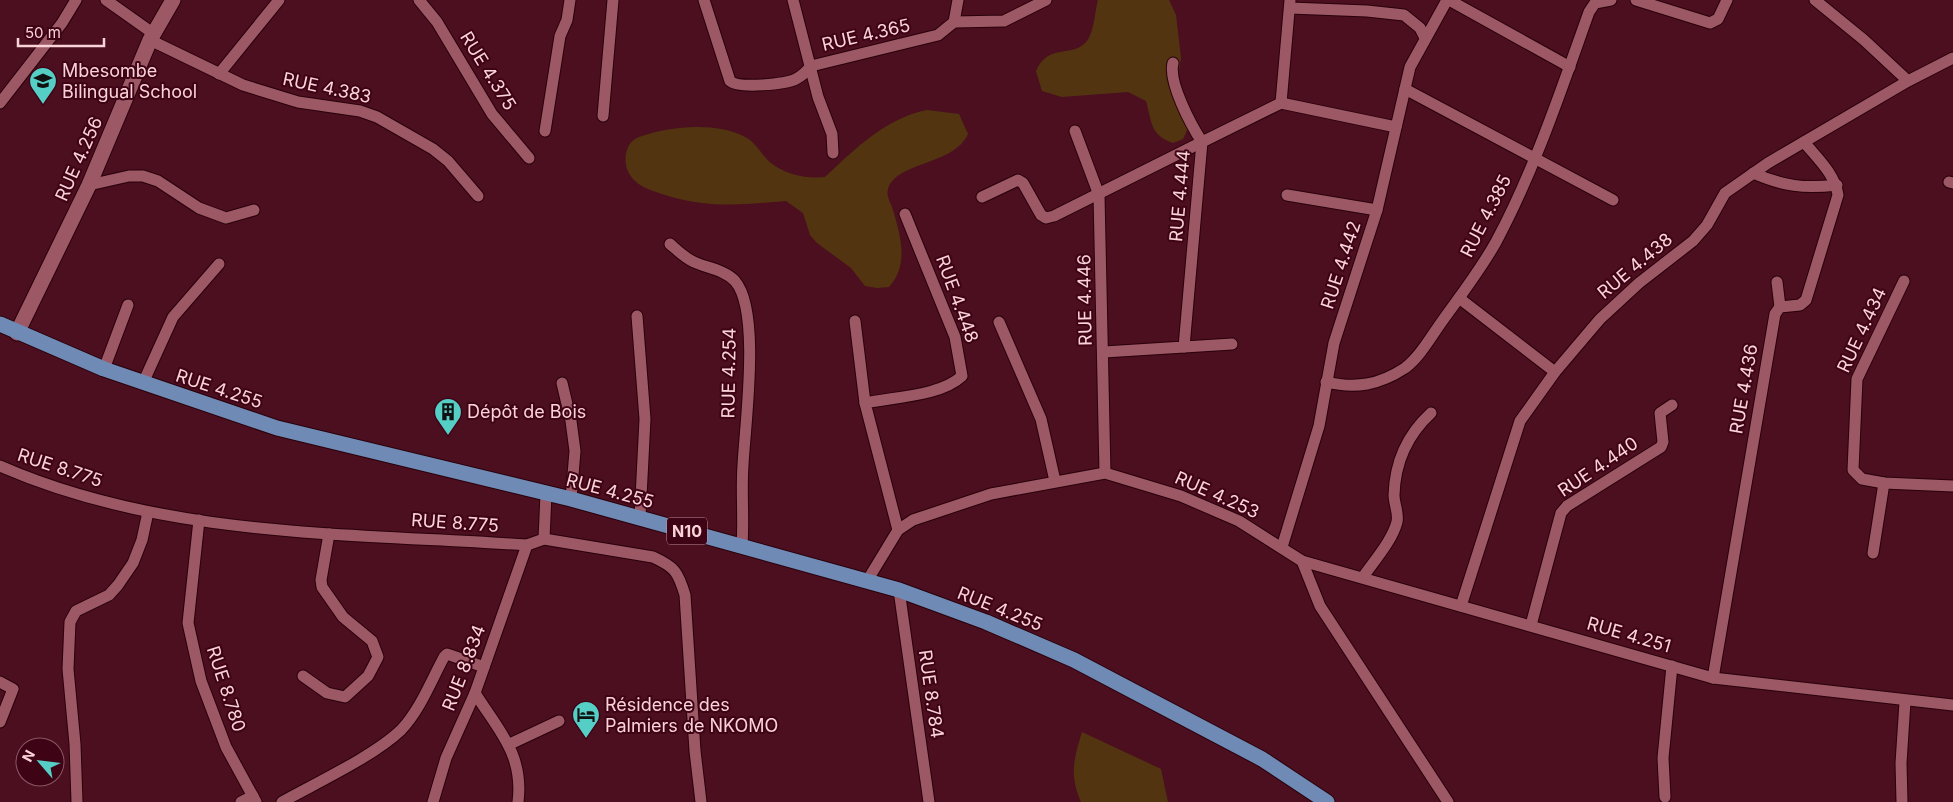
<svg xmlns="http://www.w3.org/2000/svg" width="1953" height="802" viewBox="0 0 1953 802" font-family="Inter,sans-serif">
	<style>
		.green { fill: #523510 }
		.lines { fill: none; stroke-linecap: round; stroke-linejoin: round }
		.minor-casing { stroke: #29000b; stroke-width: 13 }
		.tertiary-casing { stroke: #29000b; stroke-width: 17 }
		.trunk-casing { stroke: #29000b; stroke-width: 17 }
		.minor { stroke: #9c5864; stroke-width: 11 }
		.tertiary { stroke: #9c5864; stroke-width: 15 }
		.trunk { stroke: #6e8ab5; stroke-width: 15 }
		.labels { text-anchor: middle; stroke-width: 4; stroke-linejoin: round; paint-order: stroke }
		.shield { fill: #3f0316; stroke: #c2959e; stroke-width: 1 }
		.shield-label { font-size: 16px; font-weight: bold; fill: #fad3d8 }
		.street-label { font-size: 18px; fill: #fad3d8; stroke: #3f0316 }
		.poi-label { font-size: 18px; fill: #fad3d8; stroke: #3f0316; text-anchor: start }
	</style>
	<rect width="100%" height="100%" fill="#4b0f1f"/>
	<g class="green">
		<path d="M1098 0H1169L1176 15 1181 58 1176 88 1188 128 1183 139 1173 143C1150 135 1152 122 1146 101L1128 92 1062 97 1042 91 1036 71C1049 42 1072 59 1087 41 1094 32 1095 11 1098 0Z"/>
		<path d="M927 110 959 114 968 134C953 166 897 161 888 189 886 195 890 202 892 207 900 234 910 264 889 287L877 288 865 286 851 268 817 243 810 235 803 213 786 201C739 205 705 209 659 193 645 188 633 184 627 169 623 157 627 141 639 137 669 126 718 121 747 138 757 144 762 156 771 163 786 175 807 179 825 177 855 149 886 118 927 110Z"/>
		<path d="M1082 732 1161 769 1168 802H1081C1069 775 1074 758 1082 732Z"/>
	</g>
	<g class="lines">
		<defs>
			<g id="minor">
				<path d="M106 0 154 34"/>
				<path d="M419 0 437 22 492 114 529 158"/>
				<path d="M704 0 730 81C739 89 786 84 796 79 802 76 807 71 811 66L938 35 954 22 958 0"/>
				<path d="M793 0 818 97 832 134 833 153"/>
				<path d="M1449 0 1570 67"/>
				<path d="M1636 0 1710 23 1718 19 1727 0"/>
				<path d="M1815 0 1864 40 1908 81"/>
				<path d="M1290 8 1367 11 1404 15 1420 28 1425 38"/>
				<path d="M954 22 1004 21 1046 0"/>
				<path d="M150 40 243 85 298 102 360 111 377 117 433 149 448 161 478 196"/>
				<path d="M219 74 279 0"/>
				<path d="M1405 89 1613 200"/>
				<path d="M0 103 62 23 76 0"/>
				<path d="M1281 103 1290 0"/>
				<path d="M603 116 613 0"/>
				<path d="M545 131 560 36 567 20 570 0"/>
				<path d="M1075 131 1099 195 1105 473"/>
				<path d="M1753 173C1783 186 1804 189 1837 185"/>
				<path d="M1949 182 1953 183"/>
				<path d="M89 185 129 176H143L158 181 199 208 226 218 254 210"/>
				<path d="M1287 195 1377 210"/>
				<path d="M982 197 1018 180 1023 183 1041 215 1046 218 1054 216 1202 142C1191 125 1168 82 1173 63"/>
				<path d="M670 244C677 250 685 258 694 262 707 268 725 270 735 281 761 311 745 424 743 465 741 492 744 518 742 545"/>
				<path d="M1904 281 1857 379 1853 470 1862 479 1884 483 1953 486"/>
				<path d="M1777 282 1780 307"/>
				<path d="M1459 298 1555 372"/>
				<path d="M637 316 645 419 640 517"/>
				<path d="M855 321 865 403"/>
				<path d="M999 322 1041 419 1055 481"/>
				<path d="M1184 347 1232 344"/>
				<path d="M1104 352 1184 347 1202 142 1281 103 1396 127"/>
				<path d="M104 369 128 305"/>
				<path d="M1326 382C1356 389 1379 385 1405 368 1420 357 1432 335 1443 320 1461 295 1481 269 1496 242 1535 169 1561 90 1589 12L1595 3 1611 0"/>
				<path d="M143 383 173 317 219 264"/>
				<path d="M562 383 571 421 575 451 571 499"/>
				<path d="M0 466C164 538 351 533 527 545L544 539 653 557C675 567 678 572 685 595L695 751 701 802"/>
				<path d="M199 520 188 623 201 681 226 747 256 802"/>
				<path d="M898 530 865 403C894 397 941 396 962 376L955 337 905 214"/>
				<path d="M544 539 546 494"/>
				<path d="M1282 547 1319 426 1334 343 1377 210 1410 67 1447 0"/>
				<path d="M1873 553 1884 483"/>
				<path d="M1302 561 1713 678 1953 705"/>
				<path d="M1363 577C1374 561 1392 541 1397 522 1399 513 1394 504 1394 495 1395 463 1407 435 1431 413"/>
				<path d="M867 581 898 530 913 520 991 494 1105 473 1181 496 1239 521 1302 561 1320 606 1448 802"/>
				<path d="M899 590 929 802"/>
				<path d="M1461 606 1520 421 1555 372 1600 319 1639 283 1693 241 1707 225 1725 193 1768 163 1908 81 1953 58"/>
				<path d="M1531 625 1561 513 1567 506 1661 447 1663 442 1660 413 1672 405"/>
				<path d="M303 676 327 693 345 697 368 676 378 657 372 641 343 617 322 587 321 580 329 534"/>
				<path d="M1713 678 1775 314 1780 307 1800 305 1806 300 1838 195C1835 174 1817 158 1804 142"/>
				<path d="M0 682 13 689 0 722"/>
				<path d="M475 693C498 730 524 754 518 802"/>
				<path d="M510 744 559 721"/>
				<path d="M1665 797 1663 758 1672 666"/>
				<path d="M77 802 75 744 68 669 70 622 76 611 109 595 118 585 133 563 142 540 148 512"/>
				<path d="M241 802 253 796"/>
				<path d="M282 802C316 783 374 756 401 730 420 710 431 681 444 657L447 654 484 667"/>
				<path d="M433 802 446 758 475 693 527 545"/>
				<path d="M1902 802 1901 763 1905 702"/>
			</g>
			<path id="tertiary" d="M17 333 89 185 150 40 173 0"/>
			<path id="trunk" d="M0 324 104 369 277 428 571 499 899 590 986 622 1074 660 1262 759 1327 802"/>
		</defs>
		<use href="#minor" class="minor-casing"/>
		<use href="#tertiary" class="tertiary-casing"/>
		<use href="#trunk" class="trunk-casing"/>
		<use href="#minor" class="minor"/>
		<use href="#tertiary" class="tertiary"/>
		<use href="#trunk" class="trunk"/>
	</g>
	<defs>
		<symbol id="school-pin" viewBox="-11 -11 22 30"><path d="M0 17L-7.5 6A9.5 9.5 0 1 1 7.5 6Z" fill="#55cec5" stroke="#3f0316"/><path d="M0-5L7-2L0 1L-7-2ZM-4 1L0 2.5L4 1V4Q0 6-4 4Z" fill="#111"/></symbol>
		<symbol id="building-pin" viewBox="-11 -11 22 30"><path d="M0 17L-7.5 6A9.5 9.5 0 1 1 7.5 6Z" fill="#55cec5" stroke="#3f0316"/><path d="M-4-6H4V6H1V3H-1V6H-4ZM-2.5-4.3h1.7v1.8h-1.7ZM.8-4.3h1.7v1.8H.8ZM-2.5-1h1.7V.8h-1.7ZM.8-1h1.7V.8H.8Z" fill="#111"/></symbol>
		<symbol id="hotel-pin" viewBox="-11 -11 22 30"><path d="M0 17L-7.5 6A9.5 9.5 0 1 1 7.5 6Z" fill="#55cec5" stroke="#3f0316"/><path d="M-6-4.5h1.5V1H6V5H4.5V3h-9V5H-6ZM-4 0a1.8 1.8 0 1 1 3.6 0ZM.5 0V-2.5h3Q6-2.5 6 0Z" fill="#111"/></symbol>
	</defs>
	<g fill-rule="evenodd">
		<use href="#school-pin" x="27" y="65" width="32" height="43"/>
		<use href="#building-pin" x="432" y="396" width="32" height="43"/>
		<use href="#hotel-pin" x="570" y="699" width="32" height="43"/>
	</g>
	<g class="labels">
		<rect class="shield" x="667" y="517.5" width="40" height="27" rx="4"/>
		<g class="shield-label">
			<text x="687" y="537">N10</text>
		</g>
		<g class="street-label">
			<text transform="translate(866 35) rotate(-13)" y="6">RUE 4.365</text>
			<text transform="translate(488 71) rotate(58)" y="6">RUE 4.375</text>
			<text transform="translate(327 88) rotate(12)" y="6">RUE 4.383</text>
			<text transform="translate(79 159) rotate(-66)" y="6">RUE 4.256</text>
			<text transform="translate(1180 196) rotate(-85)" y="6">RUE 4.444</text>
			<text transform="translate(1486 216) rotate(-63)" y="6">RUE 4.385</text>
			<text transform="translate(1341 265) rotate(-72)" y="6">RUE 4.442</text>
			<text transform="translate(1635 266) rotate(-40)" y="6">RUE 4.438</text>
			<text transform="translate(957 299) rotate(70)" y="6">RUE 4.448</text>
			<text transform="translate(1085 300) rotate(-91)" y="6">RUE 4.446</text>
			<text transform="translate(1862 330) rotate(-65)" y="6">RUE 4.434</text>
			<text transform="translate(729 373) rotate(-89)" y="6">RUE 4.254</text>
			<text transform="translate(219 389) rotate(18)" y="6">RUE 4.255</text>
			<text transform="translate(1744 389) rotate(-80)" y="6">RUE 4.436</text>
			<text transform="translate(1598 467) rotate(-34)" y="6">RUE 4.440</text>
			<text transform="translate(60 468) rotate(18)" y="6">RUE 8.775</text>
			<text transform="translate(610 491) rotate(15)" y="6">RUE 4.255</text>
			<text transform="translate(1217 495) rotate(24)" y="6">RUE 4.253</text>
			<text transform="translate(455 523) rotate(4)" y="6">RUE 8.775</text>
			<text transform="translate(1000 609) rotate(22)" y="6">RUE 4.255</text>
			<text transform="translate(1629 635) rotate(16)" y="6">RUE 4.251</text>
			<text transform="translate(464 668) rotate(-69)" y="6">RUE 8.834</text>
			<text transform="translate(226 689) rotate(72)" y="6">RUE 8.780</text>
			<text transform="translate(931 694) rotate(82)" y="6">RUE 8.784</text>
		</g>
		<g class="poi-label">
			<text x="62" y="77">Mbesombe<tspan x="62" dy="21">Bilingual School</tspan></text>
			<text x="467" y="418">Dépôt de Bois</text>
			<text x="605" y="711">Résidence des<tspan x="605" dy="21">Palmiers de NKOMO</tspan></text>
		</g>
	</g>
	<g transform="translate(40 762) rotate(298)"><circle r="24" fill="#3f0316" stroke="#8a5664"/>
	<path d="M0-4L9 19L0 12L-9 19Z" fill="#55cec5"/>
	<text y="-8" font-size="14" font-weight="bold" text-anchor="middle" fill="#fad3d8">N</text>
	</g>
	<path d="M18 38v8h86v-8" fill="none" stroke="#fad3d8" stroke-width="2.5"/>
	<text x="25" y="38" font-size="15" fill="#fad3d8" stroke="#3f0316" stroke-width="4" paint-order="stroke">50 m</text>
</svg>
